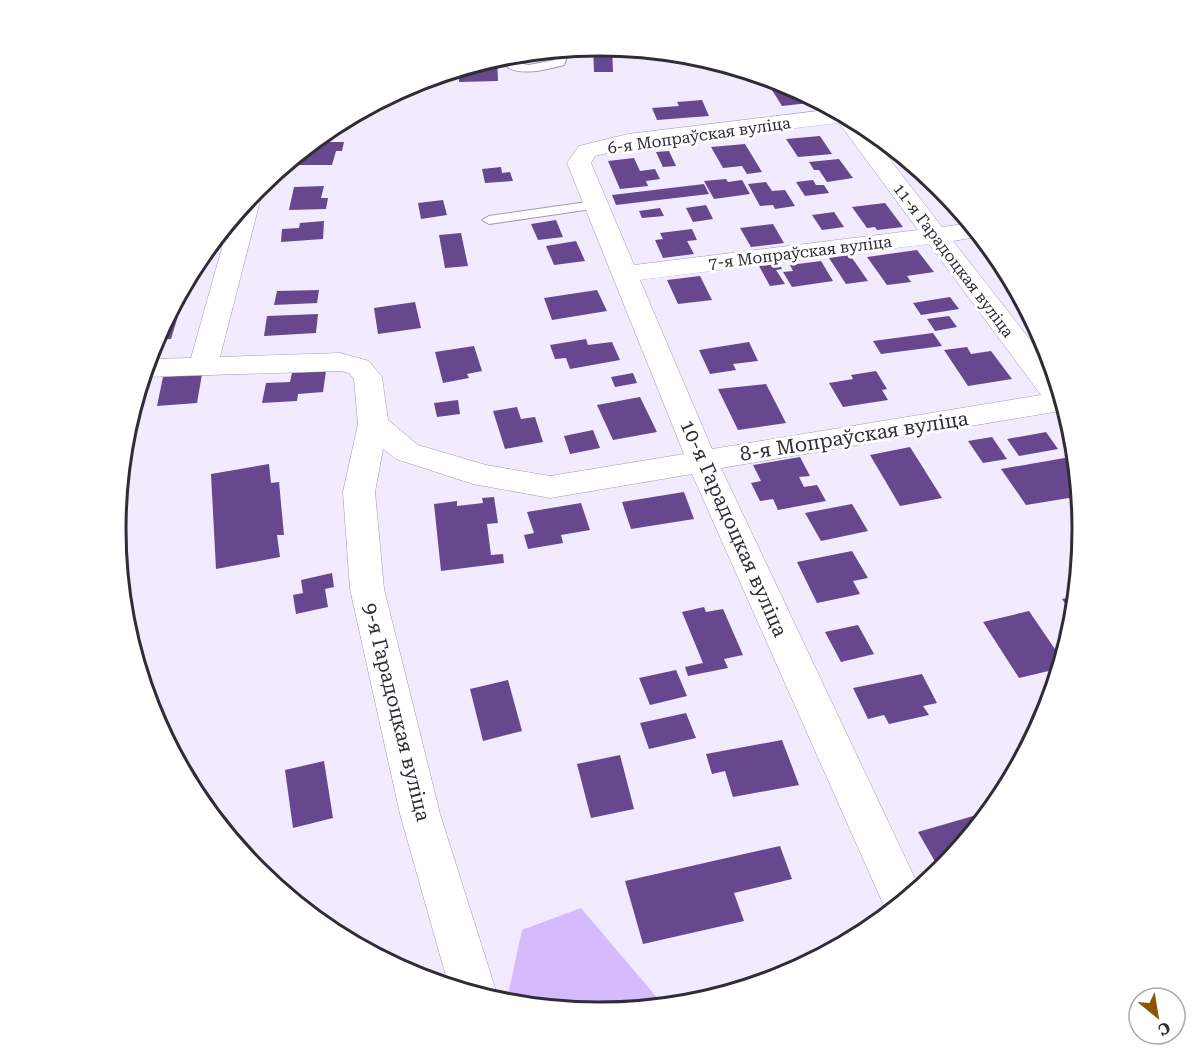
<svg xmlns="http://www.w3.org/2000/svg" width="1199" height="1058" viewBox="0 0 1199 1058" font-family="'Roboto Serif',serif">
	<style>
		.green { fill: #d6bafe }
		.building { fill: #67478d }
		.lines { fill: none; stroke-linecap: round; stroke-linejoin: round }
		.service-casing { stroke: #a097ae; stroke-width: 2 }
		.minor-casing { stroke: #a097ae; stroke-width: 1 }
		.service { fill: #fff; fill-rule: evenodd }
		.minor { fill: #fff; fill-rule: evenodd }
		.labels { text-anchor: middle; stroke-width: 6; stroke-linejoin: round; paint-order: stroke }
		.far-street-label { font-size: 16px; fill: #302c35; stroke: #fff }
		.street-label { font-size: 20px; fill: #302c35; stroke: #fff }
		.rim { fill: none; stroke: #302c35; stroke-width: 3 }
	</style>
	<rect width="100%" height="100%" fill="#f2eafe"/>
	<path class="green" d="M581 908 665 1007 599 1013 506 1004 522 930Z"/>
	<g class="building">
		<path d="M593 46H612L613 72H594Z"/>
		<path d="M549 50 548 57H528V52Z"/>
		<path d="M497 57 498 81 459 82V68Z"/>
		<path d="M790 88 792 91 800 90 809 103 782 106 772 90Z"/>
		<path d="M702 100 709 116 657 120 652 108 679 106 677 102Z"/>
		<path d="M820 136 832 154 798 157 786 139Z"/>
		<path d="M322 142H344L342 151H336L332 165H298L304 148 321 147Z"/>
		<path d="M745 144 762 172 747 174 742 166 723 168 711 147Z"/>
		<path d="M669 151 676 166 663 167 656 152Z"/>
		<path d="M634 158 640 171 655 169 660 179 646 181 648 186 620 189 608 161Z"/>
		<path d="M839 159 853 178 827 182 819 170H814L809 162Z"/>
		<path d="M501 167 502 173 510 172 513 181 485 183 482 169Z"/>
		<path d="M726 179 728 182 742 180 750 194 714 199 704 181Z"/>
		<path d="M813 180 816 185H824L829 193 805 196 796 182Z"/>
		<path d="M766 182 772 191 785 190 795 206 775 209 773 205 760 206 748 184Z"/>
		<path d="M704 184 709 194 616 205 612 195Z"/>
		<path d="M324 186 321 198H328L326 209 289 210 294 187Z"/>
		<path d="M443 200 447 215 421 219 418 203Z"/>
		<path d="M885 203 903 227 877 230 875 227 867 228 852 207Z"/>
		<path d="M706 205 713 219 693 222 686 208Z"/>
		<path d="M660 208 664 216 642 218 639 211Z"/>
		<path d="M834 212 844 227 822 230 812 215Z"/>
		<path d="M556 220 563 237 538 240 531 224Z"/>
		<path d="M324 221 323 239 281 242 282 229 299 228 300 223Z"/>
		<path d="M773 224 784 243 751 247 740 228Z"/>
		<path d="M692 229 697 240 687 241 694 254 663 258 655 240 663 239 660 233Z"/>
		<path d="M461 233 468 266 445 268 439 235Z"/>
		<path d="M576 241 585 261 554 265 546 246Z"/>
		<path d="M917 250 934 272 907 276 911 282 887 285 867 257Z"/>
		<path d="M850 255 868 281 846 284 829 258Z"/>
		<path d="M821 261 833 281 792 287 783 272 793 271 790 265Z"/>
		<path d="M779 264 782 269 776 270 785 284 770 286 759 266Z"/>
		<path d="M700 276 712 300 678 304 667 280Z"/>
		<path d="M319 290 317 303 274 305 277 291Z"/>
		<path d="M597 290 607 311 552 320 544 298Z"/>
		<path d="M950 297 959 309 921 315 913 303Z"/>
		<path d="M415 302 421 328 378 334 374 308Z"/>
		<path d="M318 314 316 333 264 336 267 316Z"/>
		<path d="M178 316 171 339 154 340 167 317Z"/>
		<path d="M949 316 957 327 935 331 927 319Z"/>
		<path d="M933 333 942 346 881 354 873 341Z"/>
		<path d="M586 339 588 345 612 342 620 360 570 369 566 358 555 359 550 345Z"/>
		<path d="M749 342 758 361 733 364 736 370 710 374 699 350Z"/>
		<path d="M474 346 482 371 467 374 469 378 443 383 435 352Z"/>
		<path d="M967 347 971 354 991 351 1012 379 968 386 944 350Z"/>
		<path d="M326 371 323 392 298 394 297 401 262 403 266 383 290 382 292 373Z"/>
		<path d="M876 371 887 389 882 390 888 400 843 407 829 383 853 379 851 375Z"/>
		<path d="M633 373 637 383 615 387 611 377Z"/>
		<path d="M202 374 197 403 157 406 163 377Z"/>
		<path d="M766 384 786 423 738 430 718 389Z"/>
		<path d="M640 397 657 432 613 440 597 405Z"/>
		<path d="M458 400 460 414 437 417 434 403Z"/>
		<path d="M517 407 521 419 535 417 543 442 505 449 493 411Z"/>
		<path d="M593 430 600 448 570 454 564 436Z"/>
		<path d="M1046 432 1058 449 1019 456 1007 439Z"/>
		<path d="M992 437 1007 459 983 463 968 441Z"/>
		<path d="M910 447 942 498 900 506 870 455Z"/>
		<path d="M1076 456 1081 502 1073 503 1069 498 1026 505 1001 469Z"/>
		<path d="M800 457 810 476 799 477 804 487 817 485 826 501 778 510 773 499 760 501 751 483 761 481 753 465Z"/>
		<path d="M269 464 271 483 279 482 284 535H277L280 557 216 569 211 474Z"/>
		<path d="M684 492 694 519 631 529 622 502Z"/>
		<path d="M494 497 498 523 487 524 491 555 503 554 504 563 441 571 434 504 457 501V506L483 503 482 498Z"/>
		<path d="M581 503 590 530 561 535 563 543 528 549 524 535 534 533 527 512Z"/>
		<path d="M852 504 868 531 821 541 805 513Z"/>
		<path d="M852 551 868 578 853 581 860 594 817 603 797 562Z"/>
		<path d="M332 573 334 587 325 589 328 607 296 614 293 595 303 593 301 580Z"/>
		<path d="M1077 596 1075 618 1062 599Z"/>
		<path d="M704 607 706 612 723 609 743 655 724 659 728 668 688 676 685 667 703 663 682 612Z"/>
		<path d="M1029 611 1063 661 1061 668 1019 678 983 622Z"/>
		<path d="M858 625 874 654 841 662 825 632Z"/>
		<path d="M676 670 687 696 650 705 639 678Z"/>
		<path d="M922 674 937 703 923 706 929 715 889 724 884 715 868 719 853 688Z"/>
		<path d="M508 680 522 731 483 741 470 689Z"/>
		<path d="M686 713 696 738 649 749 640 723Z"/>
		<path d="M782 740 799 785 733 797 725 771 712 774 706 754Z"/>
		<path d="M620 755 634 809 591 818 577 764Z"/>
		<path d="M324 761 333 818 293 828 285 770Z"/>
		<path d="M987 812 989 814 941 872 918 832Z"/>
		<path d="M780 846 792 879 734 893 744 921 643 944 625 881Z"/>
	</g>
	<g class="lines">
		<defs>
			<g id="service">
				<path d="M570 48 564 65C548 69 520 77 506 66L505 54 516 53 517 63 529 65 555 60 558 49Z"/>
				<path d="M594 201 599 202 601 205 599 208 489 224 482 220 489 216Z"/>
			</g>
			<path id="minor" d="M835 109 862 123 942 227 972 223 982 236 953 241 1056 373 1068 415 1054 412 721 468 920 889 888 915 692 474 550 498 473 484 396 459 383 449 375 492 384 589 440 814 497 994 494 1000 449 987 400 814 350 589 343 492 358 424 354 379 349 373 340 371 145 377 142 376 148 359 191 358 230 219 254 191 261 197 220 357 340 353 369 361 382 377 388 420 418 445 486 465 550 476 684 454 567 163 579 146 628 134ZM839 123 918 230 634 265 591 163 595 156 628 148ZM929 244 1041 395 712 449 640 280Z"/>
		</defs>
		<use href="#service" class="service-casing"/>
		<use href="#minor" class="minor-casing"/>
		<use href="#service" class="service"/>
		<use href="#minor" class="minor"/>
	</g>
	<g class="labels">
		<g class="far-street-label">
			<text transform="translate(699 135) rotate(-8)" y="6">6-я Мопраўская вуліца</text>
			<text transform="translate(800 252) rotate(-7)" y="6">7-я Мопраўская вуліца</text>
			<text transform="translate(954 260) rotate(53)" y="6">11-я Гарадоцкая вуліца</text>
		</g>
		<g class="street-label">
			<text transform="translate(854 436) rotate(-9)" y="7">8-я Мопраўская вуліца</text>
			<text transform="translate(734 528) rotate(66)" y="7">10-я Гарадоцкая вуліца</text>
			<text transform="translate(397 712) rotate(76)" y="7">9-я Гарадоцкая вуліца</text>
		</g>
	</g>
	<path d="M0 0H1199V1058H0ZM126 529a473 473 0 1 1 946 0a473 473 0 1 1-946 0Z" fill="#fff" fill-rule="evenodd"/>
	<path class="rim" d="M126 529a473 473 0 1 1 946 0a473 473 0 1 1-946 0Z"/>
	<g transform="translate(1157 1016) rotate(150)"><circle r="28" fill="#ffffff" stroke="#acabae" stroke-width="1.5"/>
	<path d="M0-4.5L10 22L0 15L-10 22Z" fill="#8a5601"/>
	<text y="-9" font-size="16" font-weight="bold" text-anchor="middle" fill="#302c35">С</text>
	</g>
</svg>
